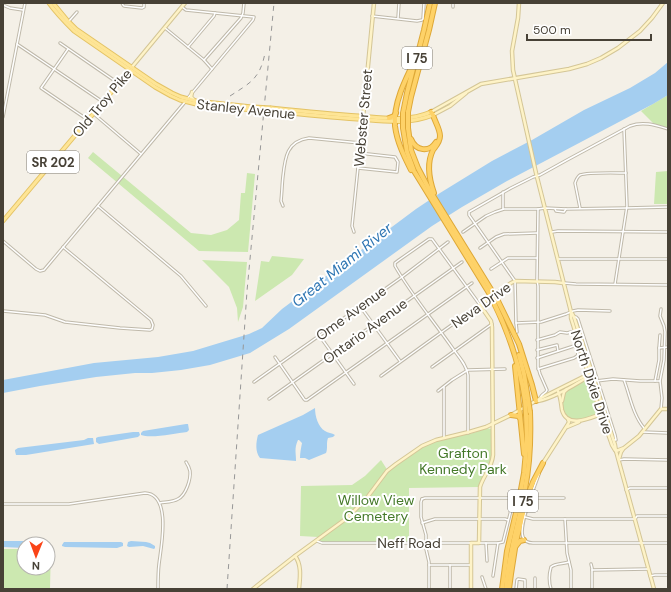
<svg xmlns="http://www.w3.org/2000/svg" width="671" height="592" viewBox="0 0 671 592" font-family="'DM Sans',sans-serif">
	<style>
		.green { fill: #cce8b0 }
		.water { fill: #a4cef0 }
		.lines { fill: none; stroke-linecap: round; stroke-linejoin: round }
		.street-casing { stroke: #bfb9aa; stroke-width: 3.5 }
		.secondary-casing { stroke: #d4c697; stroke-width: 4.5 }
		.primary-casing { stroke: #e4c365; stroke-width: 5 }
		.highway-casing { stroke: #dea837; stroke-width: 6 }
		.street { stroke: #fff; stroke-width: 1.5 }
		.secondary { stroke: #fef3c7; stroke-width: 2.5 }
		.primary { stroke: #fee596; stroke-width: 3 }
		.highway { stroke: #fed268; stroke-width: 4 }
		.rail { stroke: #979797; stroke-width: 1; stroke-dasharray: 5 5; stroke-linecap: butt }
		.primary-bridge-casing { stroke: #e4c365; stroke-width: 5; stroke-linecap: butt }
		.highway-bridge-casing { stroke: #dea837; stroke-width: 6; stroke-linecap: butt }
		.primary-bridge { stroke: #fee596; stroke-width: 3 }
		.highway-bridge { stroke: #fed268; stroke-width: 4 }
		.labels { text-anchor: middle; stroke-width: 4; stroke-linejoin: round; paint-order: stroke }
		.shield { fill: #fff; stroke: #7e7a72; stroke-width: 1 }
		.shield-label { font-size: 13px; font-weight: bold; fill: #474136 }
		.street-label { font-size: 14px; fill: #474136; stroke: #fff }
		.park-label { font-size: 14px; fill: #447929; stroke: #fff }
		.water-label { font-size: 15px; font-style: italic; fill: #2f76b3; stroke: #fff }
	</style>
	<rect width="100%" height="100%" fill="#f4f0e7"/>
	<g class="green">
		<path d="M668 95V129L654 124 641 111Z"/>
		<path d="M93 152 191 233 211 235 227 230 239 220 241 193H245L247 173 255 174 248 252 199 251 88 158Z"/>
		<path d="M668 171V204H654L656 172Z"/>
		<path d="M272 256 304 259 292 275 255 301 261 261 269 262Z"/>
		<path d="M202 260 247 262 243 307 238 322 237 308 229 287Z"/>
		<path d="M585 381 589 382 590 384 599 413 598 414C592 416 585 419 579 420 576 420 576 420 573 419 560 416 562 401 566 391L581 382Z"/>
		<path d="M487 428 491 429 492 432 491 460 490 466 479 487 409 488V542H321L318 537 300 536 301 486 352 485 365 476 381 460 388 471 401 462 428 444 441 440 473 433Z"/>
		<path d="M47 543 51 545 50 589H3V549H24V568H48V544H47Z"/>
	</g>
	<g class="water">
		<path d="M668 62V95L653 104 507 181 462 207 432 226 289 329 250 353 210 365 181 370 152 373H135L96 377 40 386 3 393V380L94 363 158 357 193 351 249 334 262 328 282 309 416 209 440 193 492 161 532 140 584 110 630 88 655 73Z"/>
		<path d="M315 408C315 416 318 427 325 431 328 433 332 433 335 435L333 437 328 438C326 443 328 448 326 453L309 460 305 458H300C300 453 301 448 302 443L299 440H298C294 449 296 452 296 461L260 458C255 452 256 442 258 435L303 415Z"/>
		<path d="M186 424H188L189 430 187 432C176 433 151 439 141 435V433L143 431Z"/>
		<path d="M133 432H139L140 435 138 437 99 444 96 442V438L98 437Z"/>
		<path d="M88 438H93L94 444 26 455H16L15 451V450L18 448 84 440Z"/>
		<path d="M3 541H34L38 542 39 544H24V548L3 547Z"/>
		<path d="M131 541 146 542 150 543 155 546V548L154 549 143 546 129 547 127 546 128 542Z"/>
		<path d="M64 542H121L123 543V546L117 548 65 547 62 546V545Z"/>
	</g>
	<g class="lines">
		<defs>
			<g id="street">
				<path d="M122 3 123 5 124 6 142 8 144 7V3"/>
				<path d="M3 5 10 8 23 10"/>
				<path d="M182 7 186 10 254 17 253 20 187 99"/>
				<path d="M453 7V3"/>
				<path d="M372 16 417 21 422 20 423 19 424 3"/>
				<path d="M398 18 399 3"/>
				<path d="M69 21 77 12"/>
				<path d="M165 28 204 60 212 69"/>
				<path d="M60 43 118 83"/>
				<path d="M17 44 103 102"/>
				<path d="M188 47 214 16 215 13"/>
				<path d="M68 49 41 88 88 120"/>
				<path d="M204 60 241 18 243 13 244 3"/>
				<path d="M94 114 141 154"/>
				<path d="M3 117 25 3"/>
				<path d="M358 168 397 172 398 162 395 157 359 153"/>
				<path d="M503 192V209"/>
				<path d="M98 206 181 276 206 306"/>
				<path d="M283 206 281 201C282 192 282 184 283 176 285 157 287 141 309 138L360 143"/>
				<path d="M580 208 575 183C576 180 577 177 580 175 588 172 616 173 626 173"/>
				<path d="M538 209 537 280 538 286V367L540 374 547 390C546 394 541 393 540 399"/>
				<path d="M555 209 556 211 564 212 566 209"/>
				<path d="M354 232 352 226 363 119"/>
				<path d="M463 232 486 216 495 212 504 209H538L545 208 566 209 626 208 668 207"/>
				<path d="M552 232 558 231 668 232"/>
				<path d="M3 241 36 269 40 271 44 270 185 102"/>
				<path d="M480 248 496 237 504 234 537 233"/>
				<path d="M558 259H668"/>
				<path d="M491 269 508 258H537"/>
				<path d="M564 283 576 284 668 285"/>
				<path d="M615 284 627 206 624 129"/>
				<path d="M360 306 400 361"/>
				<path d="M661 309 660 316 664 326 665 332 664 360 660 381 662 398 661 409"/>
				<path d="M3 311 45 315 65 322 120 328 150 330 152 329 153 325 151 320 63 247"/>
				<path d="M575 317H576L578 319 615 435 616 440H614"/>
				<path d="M516 323 541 322 566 314 573 311 578 310 610 311"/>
				<path d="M517 332 516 323 515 281 469 215V212L511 188 533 177 540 175 567 160 630 126C643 121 655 125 668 129"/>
				<path d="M319 335 354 384"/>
				<path d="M537 340 555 335 560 332 567 333 575 331"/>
				<path d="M659 348 668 347"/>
				<path d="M537 350 557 345 558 351"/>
				<path d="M275 357 304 399 305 400H307L472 283"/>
				<path d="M537 358 574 346 576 347 578 354 577 356 574 358 538 369"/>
				<path d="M432 367 492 324"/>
				<path d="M381 376C414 352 447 328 480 305L432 239H429L399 260 395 263V266C411 294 432 319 451 346 457 355 466 363 468 375V433"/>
				<path d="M624 380C630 396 633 415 644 428"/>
				<path d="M596 381 613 379 640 381H660"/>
				<path d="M655 381 659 360V348L660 335"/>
				<path d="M254 382 402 277 448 242"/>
				<path d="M438 391 452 380 468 370 505 369"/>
				<path d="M269 399 462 262"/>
				<path d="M643 432 668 433"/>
				<path d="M444 438V387"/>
				<path d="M619 460 624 459 668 460"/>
				<path d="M539 474C535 486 518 526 523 537 525 542 529 543 533 543H668"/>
				<path d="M626 490 630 488H668"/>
				<path d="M530 497 536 498H564"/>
				<path d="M422 499 425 498H509L512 499 513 502 503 542 498 543H479"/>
				<path d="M422 499 421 502V517L426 535V549L429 562V589"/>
				<path d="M160 503C166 502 173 502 178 499 186 495 191 479 190 471 189 467 188 465 186 462"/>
				<path d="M3 504H69L145 493C172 494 161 547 159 564 158 572 158 581 158 589"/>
				<path d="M525 517 533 519H635L637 516H668"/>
				<path d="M565 519 567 553 571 570V589"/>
				<path d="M422 523 435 519H505L508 520"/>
				<path d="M317 541 322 543H471"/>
				<path d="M486 543 487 561"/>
				<path d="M591 564 592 568V589"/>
				<path d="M429 565H471"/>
				<path d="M592 570 648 569"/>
				<path d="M493 576 498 543"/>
				<path d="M650 576 655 575H668"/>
				<path d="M482 577 486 589"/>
				<path d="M450 589V565"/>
				<path d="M516 589 517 580 518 579 525 580V589"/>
				<path d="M535 589V578"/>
				<path d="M551 589C549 583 549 574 551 567 555 563 563 564 569 562"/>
			</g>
			<g id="secondary">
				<path d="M519 3 518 18 512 51 513 70 536 173 571 312 574 317 615 445 616 451 654 589"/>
				<path d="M132 67 185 3"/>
				<path d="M192 92 191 97 194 100"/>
				<path d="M431 112 481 84 569 69 587 64 601 58 618 48 640 31 652 18 663 3"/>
				<path d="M433 115 450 106 466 93"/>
				<path d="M363 118 374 3"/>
				<path d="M571 312V318L597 402 612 445 615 450"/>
				<path d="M587 359 590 371 589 375"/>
				<path d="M589 375 591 376 592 377 599 395"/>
				<path d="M558 391C561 398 561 404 562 410 567 429 590 418 601 414"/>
				<path d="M538 401C554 398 575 385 589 376"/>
				<path d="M562 401 564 392 567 389"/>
				<path d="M567 427 579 422"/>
				<path d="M616 451 624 448 639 436 661 409H668"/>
				<path d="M619 459 621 452 623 449"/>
				<path d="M543 463 568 424 569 422 568 419"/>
				<path d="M295 556C302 565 300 578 299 589"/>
				<path d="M253 589 295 556 347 518 366 499 387 471 396 464 422 446 436 440 469 432 486 427 511 415 541 398 585 376 589 375"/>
				<path d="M471 589V543H479L480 487C483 476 492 468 493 455L492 327 491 321 480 305 511 283 515 281 555 282 563 283"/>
			</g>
			<g id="primary">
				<path d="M49 3C57 14 65 22 74 31L155 87 171 96 180 100 196 104 252 110"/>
				<path d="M53 3 67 20 76 29 156 84 172 93 181 97 196 101 252 107"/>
				<path d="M271 108C300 111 329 114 359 116 383 118 408 122 431 112"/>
				<path d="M270 111C299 114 328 117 357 119 383 121 408 125 433 115"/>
				<path d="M3 221 130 70"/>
			</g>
			<g id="highway">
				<path d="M416 61 424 30 430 3"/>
				<path d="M408 112 411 97 429 30 435 3"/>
				<path d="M431 112 433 115C435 122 440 129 440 136 440 142 436 146 433 150 426 164 429 179 434 193"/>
				<path d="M403 113 407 93 413 69"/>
				<path d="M389 118 394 116 396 113"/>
				<path d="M403 128 407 152 414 171 489 293"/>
				<path d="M408 128 411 150 418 168 429 189 492 291"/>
				<path d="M411 139C416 151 429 153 436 142"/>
				<path d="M411 170C404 156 397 142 395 126 393 103 406 78 416 58"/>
				<path d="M497 299 519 344 532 385 536 401"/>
				<path d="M493 301C509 333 520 366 525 401"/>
				<path d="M519 355 524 374 528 399"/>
				<path d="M515 366 524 454"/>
				<path d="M511 415 518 416 520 418"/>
				<path d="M516 546 520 541 524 540"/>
				<path d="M502 589 507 551 519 500 524 473 527 440 526 415"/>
				<path d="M506 589C508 555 519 523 525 489 530 464 531 438 530 412"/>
				<path d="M509 589 511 574 516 542 526 500 533 482 543 463"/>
			</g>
		</defs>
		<use href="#street" class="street-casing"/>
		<use href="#secondary" class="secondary-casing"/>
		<use href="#primary" class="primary-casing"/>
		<use href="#highway" class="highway-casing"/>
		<use href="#street" class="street"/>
		<use href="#secondary" class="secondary"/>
		<use href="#primary" class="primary"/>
		<use href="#highway" class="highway"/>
		<g class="rail">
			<path d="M230 96C250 83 260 79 265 53"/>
			<path d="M227 589 247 291 274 3"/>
		</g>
		<defs>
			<g id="primary-bridge">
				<path d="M252 107 271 108"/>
				<path d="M252 110 270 111"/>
			</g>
			<g id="highway-bridge">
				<path d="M403 128V113"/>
				<path d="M408 128V112"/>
				<path d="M492 291 497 299"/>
				<path d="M489 293 493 301"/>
				<path d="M528 399 530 412"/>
				<path d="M525 401 526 415"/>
			</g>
		</defs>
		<use href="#primary-bridge" class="primary-bridge-casing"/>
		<use href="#highway-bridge" class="highway-bridge-casing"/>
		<use href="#primary-bridge" class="primary-bridge"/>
		<use href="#highway-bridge" class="highway-bridge"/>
	</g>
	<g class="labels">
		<g class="shield">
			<rect x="402" y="47" width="30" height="22" rx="3"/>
			<rect x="27" y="151" width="52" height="22" rx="3"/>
			<rect x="508" y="490" width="30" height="22" rx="3"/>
		</g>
		<g class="shield-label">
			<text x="417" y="63">I 75</text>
			<text x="53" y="167">SR 202</text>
			<text x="523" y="506">I 75</text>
		</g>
		<g class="street-label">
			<text transform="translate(102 103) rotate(-50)" y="5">Old Troy Pike</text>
			<text transform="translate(246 109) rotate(6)" y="5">Stanley Avenue</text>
			<text transform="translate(363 118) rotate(-85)" y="5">Webster Street</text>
			<text transform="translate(481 305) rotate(-35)" y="5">Neva Drive</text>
			<text transform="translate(351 313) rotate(-36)" y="5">Ome Avenue</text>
			<text transform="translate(365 331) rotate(-36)" y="5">Ontario Avenue</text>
			<text transform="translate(592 382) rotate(72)" y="5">North Dixie Drive</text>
			<text x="409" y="548">Neff Road</text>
		</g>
		<g class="park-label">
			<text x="463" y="458">Grafton<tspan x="463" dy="16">Kennedy Park</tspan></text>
			<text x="376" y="505">Willow View<tspan x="376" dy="16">Cemetery</tspan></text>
		</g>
		<g class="water-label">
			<text transform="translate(342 265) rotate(-39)" y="5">Great Miami River</text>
		</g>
	</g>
	<rect width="671" height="592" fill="none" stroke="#474136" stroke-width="8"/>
	<g transform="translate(36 556) rotate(181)"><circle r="19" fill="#ffffff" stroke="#b5b3af"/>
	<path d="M0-3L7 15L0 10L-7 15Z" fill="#fa4418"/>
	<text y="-6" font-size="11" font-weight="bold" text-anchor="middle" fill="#474136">N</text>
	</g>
	<path d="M527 34v6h124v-6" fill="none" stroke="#474136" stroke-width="2"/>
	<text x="533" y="34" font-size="12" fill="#474136" stroke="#ffffff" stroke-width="3" paint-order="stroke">500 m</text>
</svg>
